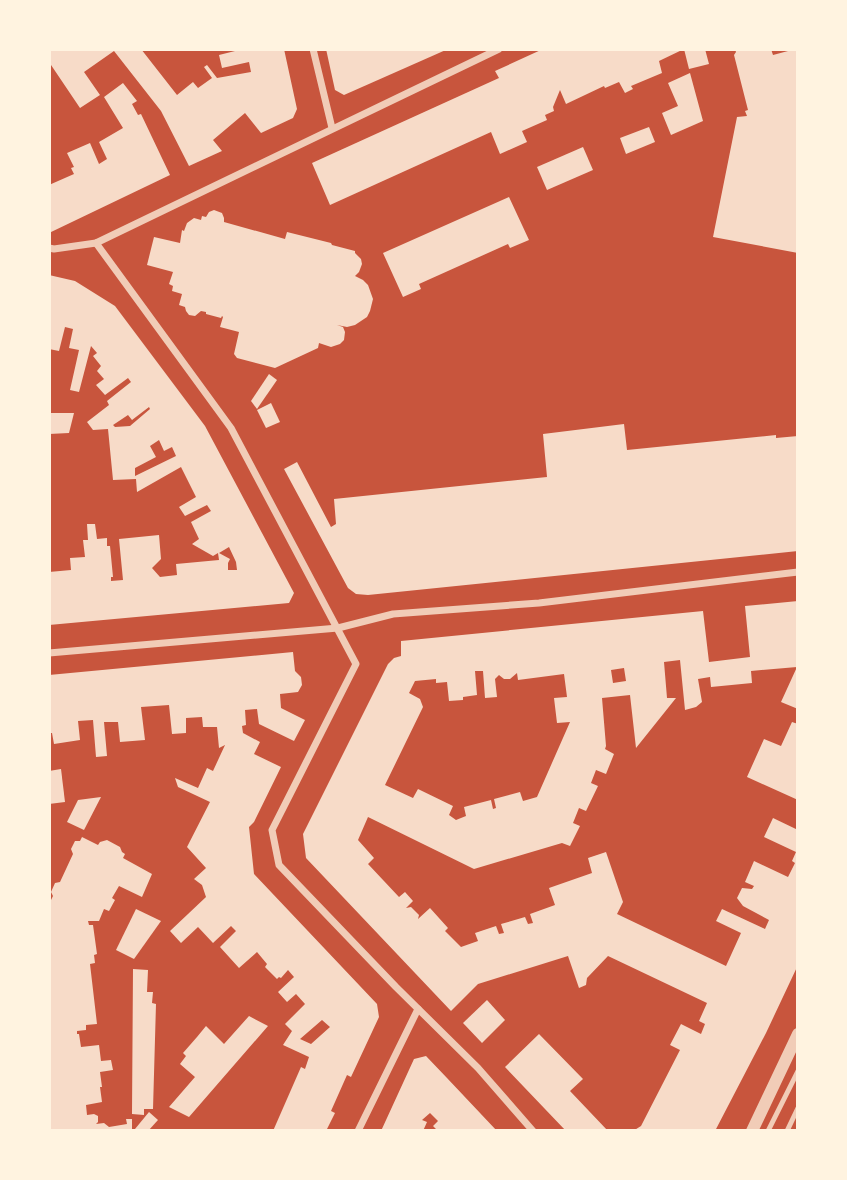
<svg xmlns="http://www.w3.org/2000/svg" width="847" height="1180" viewBox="0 0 847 1180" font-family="Commissioner,sans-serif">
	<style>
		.building { fill: #f7dbc8; fill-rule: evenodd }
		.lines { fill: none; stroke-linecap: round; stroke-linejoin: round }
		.service { stroke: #f1ccb7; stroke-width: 5 }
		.minor { stroke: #f1ccb7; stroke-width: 7 }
		.tertiary { stroke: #f1ccb7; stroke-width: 12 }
	</style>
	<rect width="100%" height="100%" fill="#c8553d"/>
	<g class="building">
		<path d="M49 49H141L177 95 193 82 198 88 212 78 204 67 207 65 217 78 251 72 249 62 222 68 219 55 243 49H284L297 109 293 118 261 133 245 113 213 140 222 151 189 166 161 111 114 51 84 72 100 95 80 108 49 62Z"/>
		<path d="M326 49H448L344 95 335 90Z"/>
		<path d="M543 49H705L709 64 689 69 684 49 659 61 662 73 631 86 633 89 625 93 619 82 605 88 604 86 566 104 560 90 553 107 554 111 545 115 547 120 522 131 527 142 500 154 491 132 330 205 312 163 499 78 495 71Z"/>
		<path d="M735 49H771L773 55 788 51V49H798V253L713 237 737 117 747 116 745 111 748 110 734 55 736 52Z"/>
		<path d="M690 73 703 121 671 135 662 113 678 106 668 83Z"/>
		<path d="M123 83 137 101 132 104 138 115 141 114 170 175 49 233V185L74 174 71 168 74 167 67 153 90 143 99 164 107 159 99 142 123 128 104 97Z"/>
		<path d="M649 127 655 142 626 154 620 138Z"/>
		<path d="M583 147 593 170 547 190 537 167Z"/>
		<path d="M509 197 529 240 510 248 508 244 419 284 421 289 403 297 383 253Z"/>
		<path d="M214 210 222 213 224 218V222L285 239 287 232 331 243 332 245 355 251V253L361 259 362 264 359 272 355 276 363 280 368 285 373 299 370 311 367 317 355 325 347 327 337 325 343 327 345 332 344 340 340 344 331 347 319 343 318 348 275 368 237 358 234 354 239 332 220 327 223 317 222 316 221 318 206 314V312L201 311 195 316 189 315 186 311 185 307 179 305 182 294 172 291 173 286 169 284 173 272 147 265 154 237 180 243 182 230 184 231 187 223 194 218 201 220 202 216 206 217 209 212Z"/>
		<path d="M49 275 75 281 115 306 205 426 294 593 289 603 49 625V572L71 570 70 558 85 557 83 540H88L87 524H95L97 539 107 538V546H110L113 577H111V581L123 580 119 539 159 535 161 559 152 568 160 577 177 575 176 564 219 560 218 553 213 556 192 544 199 539 191 522 211 511 207 505 185 516 179 507 196 497 181 467 137 492 136 479 113 480 108 429 93 430 87 422 109 405 107 401 131 382 128 378 105 395 96 385 104 379 97 371 101 366 93 356 97 353 91 346 79 392 70 390 79 350 69 348 73 329 65 327 59 351 49 349ZM149 407 150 409 130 426 115 427 113 425 128 415 132 420ZM159 440 164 451 172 447 176 456 135 476V468L156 457 150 446ZM229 547 236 562 237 570H228V563L230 559 219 553Z"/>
		<path d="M269 374 277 380 257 409 251 401Z"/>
		<path d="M271 403 280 422 266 428 257 410Z"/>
		<path d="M49 413H74L69 433 49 434Z"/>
		<path d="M624 424 627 450 776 435V438L798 436V551L368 595 356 594 348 588 284 469 297 462 331 527 336 524 334 499 547 477 543 434Z"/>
		<path d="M798 601V709L781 702 797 667 751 671 752 683 711 687 710 677 698 679 702 702 696 707 685 710 680 660 664 662 667 698H676L636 748 630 695 602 698 606 746 605 749 614 754 606 774 596 770 591 783 598 786 586 811 579 808 573 823 580 826 570 846 562 843 474 869 368 817 358 840 374 858 368 864 399 897 405 892 413 901 406 908 411 907 419 915 418 919 430 908 448 928 445 931 461 947 478 941 475 933 496 926 499 934 504 933 501 924 525 917 528 924 533 923 530 914 555 905 549 888 592 873 588 858 606 852 623 902 617 914 726 966 741 933 716 921 722 909 765 929 769 920 743 906 737 898 742 888 752 889 754 886 745 882 754 861 788 877 795 863 792 861 796 852 764 837 773 818 798 830V965L766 1033 715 1131H633L641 1126 680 1050 670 1045 681 1024 701 1034 705 1024 699 1021 707 1003 608 956 587 978 586 985 579 988 568 956 478 984 451 1011 306 858 303 834 388 664 394 658 401 656V641L703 611 709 662 750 657 745 606ZM624 668 626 681 613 683 611 670ZM475 671H483L485 698 497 697 495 679 499 675 504 679H510L517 673 518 680 564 674 567 697 554 698 557 723 570 722 537 797 523 801 520 792 494 799 496 808 493 809 491 800 464 807 466 816 456 820 449 815 453 806 418 789 413 798 385 785 423 707 420 699 409 693 415 681 436 679V683L447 682 449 701 463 700V697L477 695Z"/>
		<path d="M293 652 295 671 301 677 302 685 298 692 280 694 281 708 305 720 294 741 259 724 257 709 245 710 246 725 242 726 243 733 260 742 254 754 281 767 254 822 249 827 254 874 377 1004 379 1017 351 1077 347 1075 331 1111 335 1113 326 1131H273L301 1067 305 1069 309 1057 283 1045 292 1031 285 1024 305 1004 296 994 287 1002 278 992 294 977 288 970 281 978 279 977 277 979 265 967 267 964 257 952 239 968 220 947 236 931 231 926 213 943 198 927 181 943 170 931 206 897 202 885 194 879 206 868 187 847 210 802 178 787 175 778 198 788 207 768 213 771 225 745 219 748 217 727H203L202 717 186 718V733L172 734 169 705 141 707 145 740 120 742 118 722H104L107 756 96 757 93 720 78 721 80 740 54 744 52 733H49V675ZM322 1020 330 1027 311 1044 300 1039Z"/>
		<path d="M792 722 798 724V800L747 777 764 739 781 746Z"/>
		<path d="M61 769 65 802 49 804V771Z"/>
		<path d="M101 797 84 830 67 822 78 800Z"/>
		<path d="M82 837 98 845 100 842 107 840 120 847 122 852 125 854 123 858 152 874 142 897 119 886 112 898 115 900 109 911 104 909 99 921H88L89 925H93L97 954 94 955 95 963 90 964 97 1024 86 1025V1030L77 1031V1034H79L81 1047 99 1045 101 1061 111 1060 113 1070 100 1072 102 1087H100L102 1102 86 1105 87 1115 94 1114 98 1116V1122L96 1124 104 1123 109 1127 127 1124 126 1119H132V1131H51L49 1118V904L53 896 51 892 55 883 60 882 73 854 71 849 75 841H80Z"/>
		<path d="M136 909 161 921 134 959 116 950Z"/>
		<path d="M133 969 148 970 147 992H153L152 1003 156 1004 153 1109H144V1115L132 1114Z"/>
		<path d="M487 1000 505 1020 482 1043 463 1023Z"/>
		<path d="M249 1016 268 1026 189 1117 169 1107 195 1077 180 1064 186 1056 183 1053 197 1037 206 1026 224 1044Z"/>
		<path d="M539 1034 583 1079 570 1091 608 1131H566L505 1067Z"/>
		<path d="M426 1056 447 1078 497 1131H438L433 1126 438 1121 430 1113 422 1120 427 1122 423 1131H381L414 1059Z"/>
		<path d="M149 1112 158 1120 148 1131H138L135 1129Z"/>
	</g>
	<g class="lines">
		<g class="service">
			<path d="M768 1131 798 1071"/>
			<path d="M787 1131 798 1108"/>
		</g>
		<g class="minor">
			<path d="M313 49 332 128"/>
			<path d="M96 243 231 428 356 664 272 830 279 865 396 987 478 1068 533 1131"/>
			<path d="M49 248 54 249 96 243 499 49"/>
			<path d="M49 653 338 628 393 614 539 603 798 572"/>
			<path d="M358 1131 418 1009"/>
		</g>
		<path class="tertiary" d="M752 1131 798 1034"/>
	</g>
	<rect width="847" height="1180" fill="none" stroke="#fff3e0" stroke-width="102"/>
</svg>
